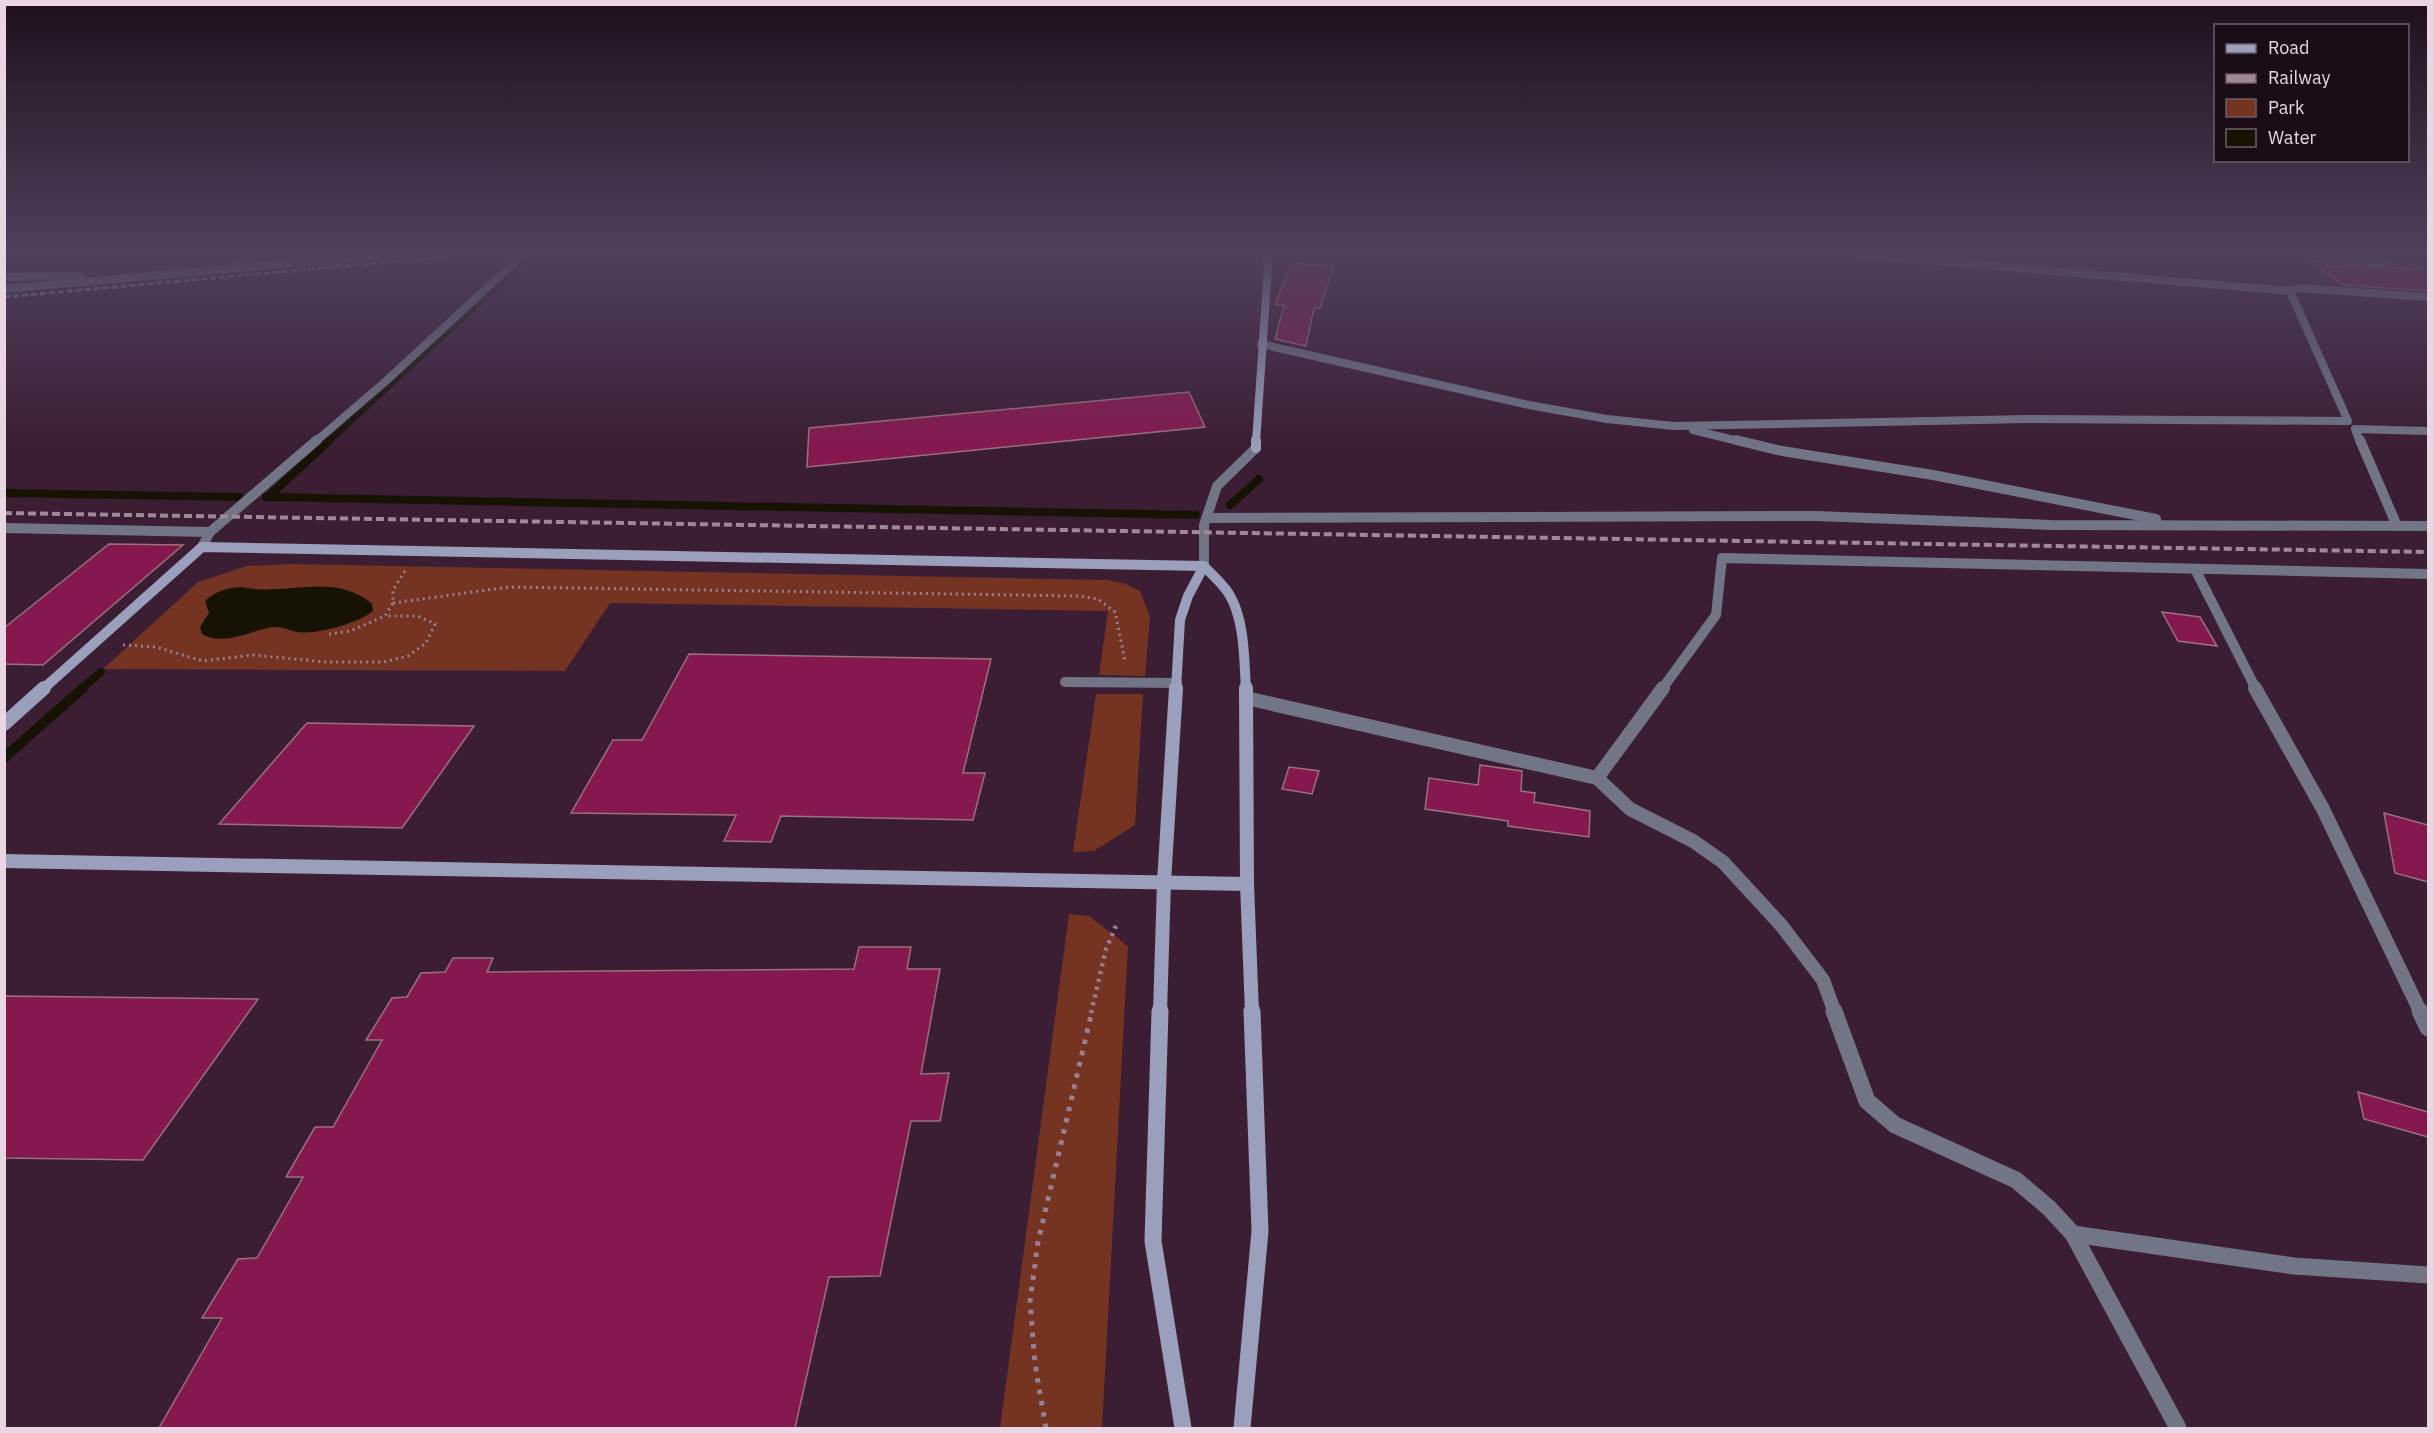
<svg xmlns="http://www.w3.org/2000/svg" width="2433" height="1433" viewBox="0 0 2433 1433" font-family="'IBM Plex Sans',sans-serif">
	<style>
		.green { fill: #753322 }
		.water { fill: #171304 }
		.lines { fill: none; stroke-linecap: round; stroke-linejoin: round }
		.stream-far2 { stroke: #171304; stroke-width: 6 }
		.stream-far1 { stroke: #171304; stroke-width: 8 }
		.stream { stroke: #171304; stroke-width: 10 }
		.building { fill: #85194f; stroke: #9b707f; stroke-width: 1.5 }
		.path-far2 { stroke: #998092; stroke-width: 3; stroke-dasharray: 2 4; stroke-linecap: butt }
		.path-far1 { stroke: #998092; stroke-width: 4.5; stroke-dasharray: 3 5; stroke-linecap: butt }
		.path { stroke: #998092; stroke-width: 5; stroke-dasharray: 4.5 7; stroke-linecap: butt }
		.lane { stroke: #717586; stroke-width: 10 }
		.street-far3 { stroke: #717586; stroke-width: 8 }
		.street-far2 { stroke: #717586; stroke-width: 10 }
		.street-far1 { stroke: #717586; stroke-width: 14 }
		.street { stroke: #717586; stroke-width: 17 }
		.secondary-far3 { stroke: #9aa0bb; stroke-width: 8 }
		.secondary-far2 { stroke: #9aa0bb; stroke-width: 10 }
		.secondary-far1 { stroke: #9aa0bb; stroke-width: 14 }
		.secondary { stroke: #9aa0bb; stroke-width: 17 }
		.rail-far1 { stroke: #a1899a; stroke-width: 3; stroke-dasharray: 6 3; stroke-linecap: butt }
		.rail { stroke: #a1899a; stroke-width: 4; stroke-dasharray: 8 4; stroke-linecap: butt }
	</style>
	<rect width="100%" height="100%" fill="#3b1d34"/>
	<g class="green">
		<path d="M289 564 1107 580 1126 584 1140 591 1150 617 1145 676 1099 675 1108 611 610 603 565 671 103 669 198 582 247 566Z"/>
		<path d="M1096 694H1143L1135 825 1094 851 1073 852Z"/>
		<path d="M1069 914 1089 916 1128 946 1102 1428H1000Z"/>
	</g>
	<path class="water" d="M241 587C287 597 333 571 372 604L373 611C359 623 316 635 297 632 289 630 283 627 274 627 251 630 224 647 202 634L200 627 209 613 205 601C216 591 226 588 241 587Z"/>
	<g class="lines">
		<path class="stream-far2" d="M328 442 535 252"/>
		<g class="stream-far1">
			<path d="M4 493 240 497"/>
			<path d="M266 497 1196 515"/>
			<path d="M268 497 330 440"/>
			<path d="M1230 505 1259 479"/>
			<path d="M81 689 101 672"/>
		</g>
		<path class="stream" d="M4 758 83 688"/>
	</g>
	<g class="building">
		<path d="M2309 261H2321L2329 266 2428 269V291L2343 285Z"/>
		<path d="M1291 263 1334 266 1320 308H1314L1306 346 1275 339 1284 305H1275Z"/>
		<path d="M1189 392 1205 427 807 467 809 428Z"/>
		<path d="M109 544 183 545 43 665 4 664V628Z"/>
		<path d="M2162 612 2200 617 2217 646 2178 641Z"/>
		<path d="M689 654 991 659 963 773H985L973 820 781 816 771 842 724 841 736 815 571 813 613 740H642Z"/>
		<path d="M307 723 474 726 402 828 219 824Z"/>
		<path d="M1480 765 1522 771 1521 791 1535 793 1534 802 1590 811 1589 837 1508 826V821L1425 809 1429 778 1478 785Z"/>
		<path d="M1289 767 1319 771 1312 794 1282 789Z"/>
		<path d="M2384 813 2428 825V882L2395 873Z"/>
		<path d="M859 947H911L907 969H940L921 1074 949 1073 940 1121H911L880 1276 829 1277 795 1428H159L222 1318H202L238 1259 257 1258 303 1177H286L315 1127H333L382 1040H366L392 998 407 997 421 973 445 972 453 958H493L487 972 854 969Z"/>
		<path d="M4 996 258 999 143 1160 4 1158Z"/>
		<path d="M2358 1092 2428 1112V1137L2364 1119Z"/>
	</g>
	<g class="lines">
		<g class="path-far2">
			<path d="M393 603 509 587 1079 596 1098 599 1115 612 1125 661"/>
			<path d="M329 634 350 631 385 616 393 603V590L405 571"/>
			<path d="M123 645 156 647 203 661 253 655 326 662H384L408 656 426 643 435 624 418 616H385"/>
		</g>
		<path class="path-far1" d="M1091 1013 1106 949 1118 921"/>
		<path class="path" d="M1046 1428 1035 1364 1030 1301 1038 1242 1092 1011"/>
		<path class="lane" d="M1065 682 1177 683"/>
		<g class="street-far3">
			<path d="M1817 251 2290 291 2299 288 2428 297"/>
			<path d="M2318 251 2329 260 2387 263 2372 251"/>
			<path d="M233 267 260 251"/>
			<path d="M4 277 81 276"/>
			<path d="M4 289 427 251"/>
			<path d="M1261 344 1529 405 1607 419 1674 426 2028 419 2348 421 2290 291"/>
			<path d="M1693 430 1742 442"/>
			<path d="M315 442 386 381 527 251"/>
			<path d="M2360 442 2355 429 2428 431"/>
		</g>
		<g class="street-far2">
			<path d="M1736 440 1782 451 1933 475 2156 519"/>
			<path d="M2360 440 2397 526"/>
			<path d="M1207 518 1815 516 2051 525 2428 526"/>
			<path d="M4 528 210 532"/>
			<path d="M202 547 210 532 317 440"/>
			<path d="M1204 566V525L1217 486 1256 448"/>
			<path d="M2195 569 2256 689"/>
			<path d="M1662 689 1716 615 1722 558 2428 574"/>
		</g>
		<g class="street-far1">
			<path d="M1663 688 1597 778 1630 809 1693 841 1723 862 1781 925 1823 980 1835 1013"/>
			<path d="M2255 688 2323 809 2421 1013"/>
			<path d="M1246 698 1597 778"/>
		</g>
		<g class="street">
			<path d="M1834 1011 1867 1101 1895 1125 2016 1180 2049 1208 2073 1234 2178 1428"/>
			<path d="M2420 1011 2428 1028"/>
			<path d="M2073 1234 2294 1266 2428 1275"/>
		</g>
		<path class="secondary-far3" d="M1256 442 1268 267 1264 251"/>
		<g class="secondary-far2">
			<path d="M1256 448V440"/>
			<path d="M43 689 202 547 1204 566C1212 575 1223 584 1229 594 1245 620 1244 660 1246 689"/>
			<path d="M1176 689 1180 620 1188 596 1204 566"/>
		</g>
		<g class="secondary-far1">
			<path d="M1246 688 1247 884 1252 1013"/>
			<path d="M4 724 44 688"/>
			<path d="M4 861 1247 884"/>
			<path d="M1160 1013 1164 882 1176 688"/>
		</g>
		<g class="secondary">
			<path d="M1160 1011 1153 1241 1183 1428"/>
			<path d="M1242 1428 1260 1231 1252 1011"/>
		</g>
		<path class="rail-far1" d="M4 297 511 251"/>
		<path class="rail" d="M4 513 2428 552"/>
	</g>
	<linearGradient id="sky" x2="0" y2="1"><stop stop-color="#20101d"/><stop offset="0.56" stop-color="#4f405c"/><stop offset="1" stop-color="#4f405c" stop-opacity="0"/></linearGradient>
	<rect width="2433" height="451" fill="url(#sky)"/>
	<rect width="2433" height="1433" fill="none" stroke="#e9d5e3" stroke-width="12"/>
	<rect x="2214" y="24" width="195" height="138" fill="#1a0d17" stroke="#6d5d69" stroke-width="1.5"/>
	<rect x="2226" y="44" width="30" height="9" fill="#9aa0bb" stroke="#6d5d69" stroke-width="1.5"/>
	<text x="2268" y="54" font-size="18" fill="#e9d5e3">Road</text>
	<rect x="2226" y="74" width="30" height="9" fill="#a1899a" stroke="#6d5d69" stroke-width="1.5"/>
	<text x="2268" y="84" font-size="18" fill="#e9d5e3">Railway</text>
	<rect x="2226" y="99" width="30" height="18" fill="#753322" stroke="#6d5d69" stroke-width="1.5"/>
	<text x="2268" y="114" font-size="18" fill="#e9d5e3">Park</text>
	<rect x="2226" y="129" width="30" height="18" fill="#171304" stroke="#6d5d69" stroke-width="1.5"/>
	<text x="2268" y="144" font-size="18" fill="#e9d5e3">Water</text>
</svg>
